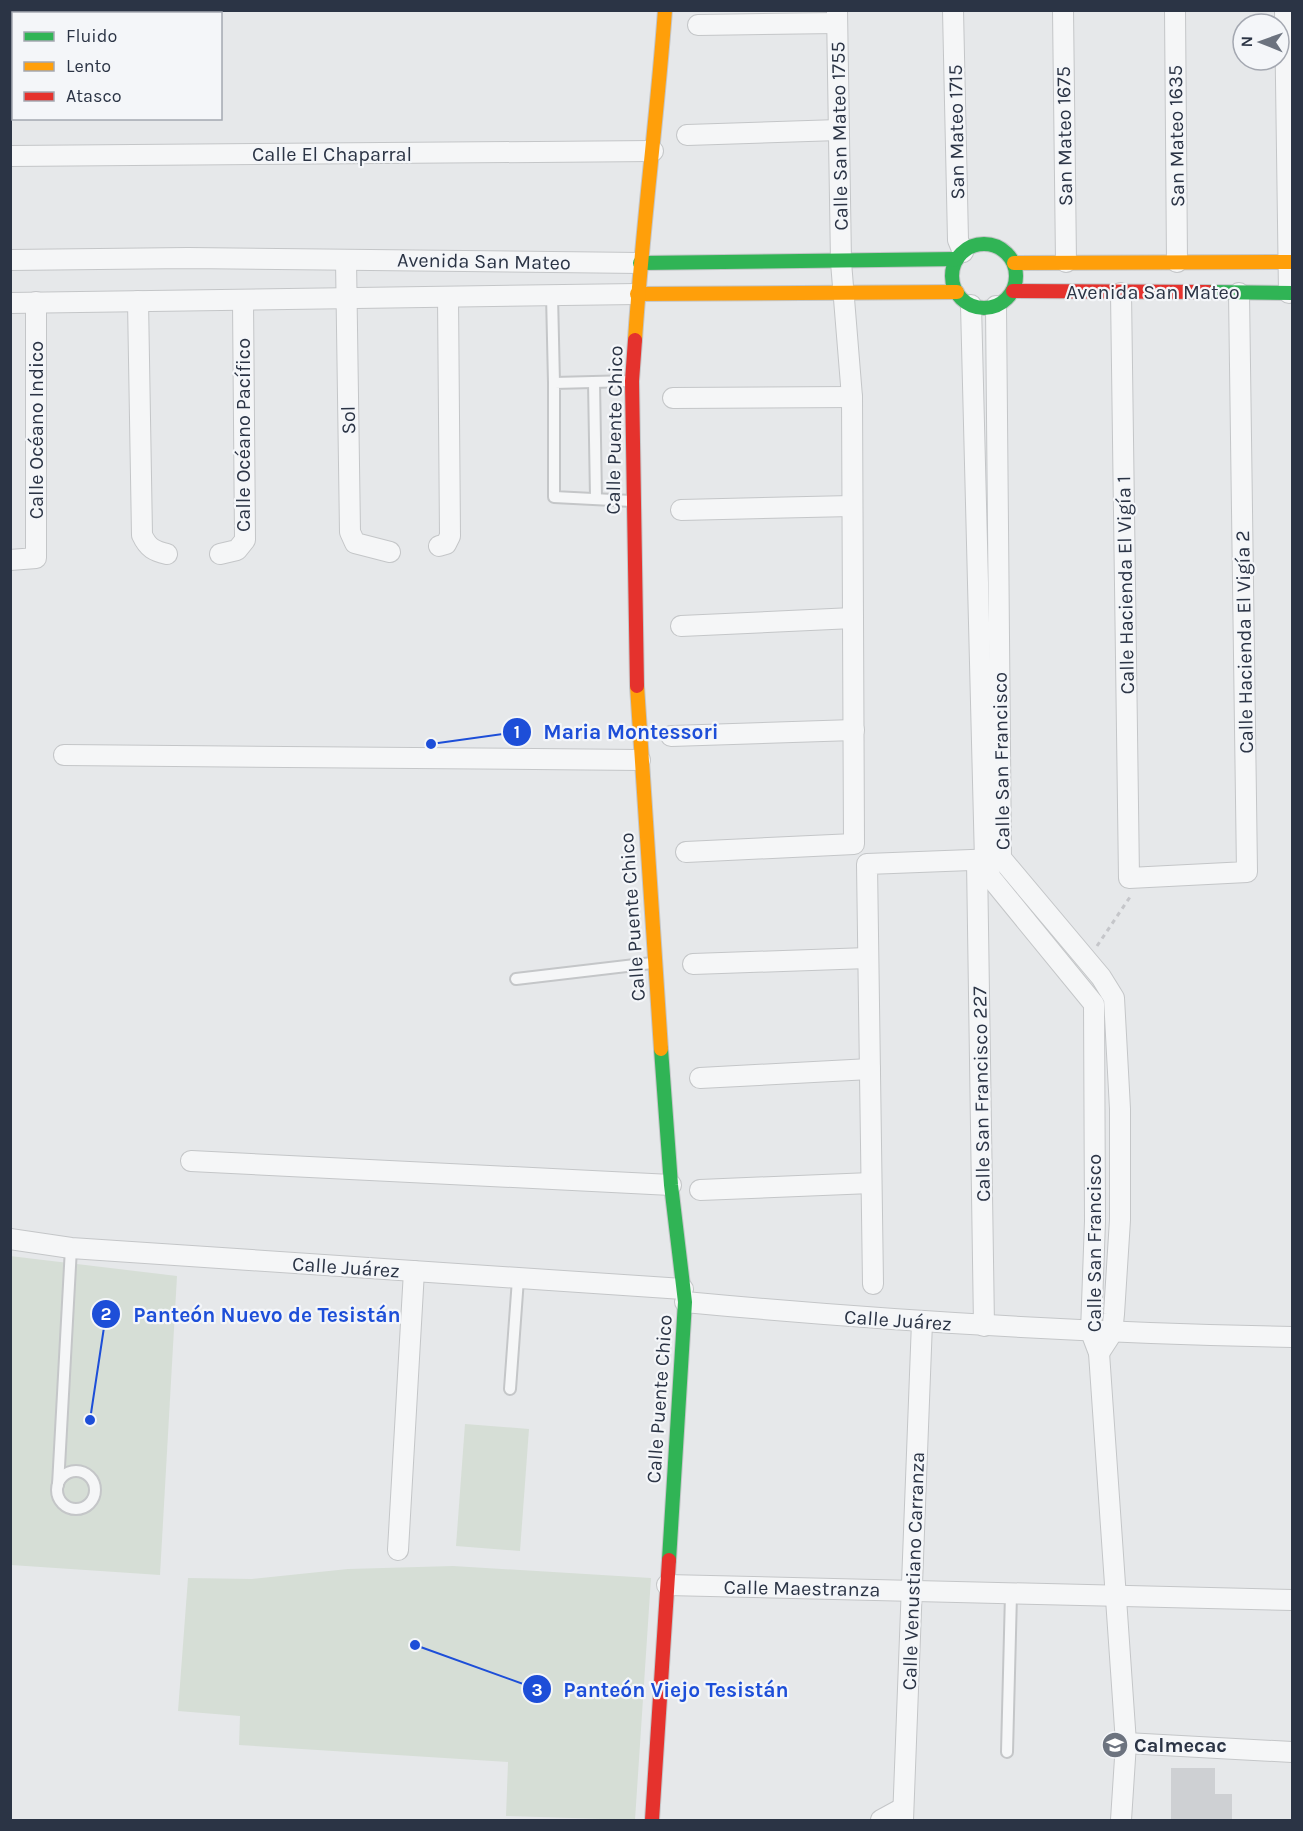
<svg xmlns="http://www.w3.org/2000/svg" width="1303" height="1831" viewBox="0 0 1303 1831" font-family="Karla,sans-serif">
	<style>
		.green { fill: #d6ded6 }
		.building { fill: #ced0d3 }
		.lines { fill: none; stroke-linecap: round; stroke-linejoin: round }
		.lane-casing { stroke: #c4c6c8; stroke-width: 14 }
		.street-casing { stroke: #c4c6c8; stroke-width: 22 }
		.fast-casing { stroke: #c4c6c8; stroke-width: 16 }
		.slow-casing { stroke: #c4c6c8; stroke-width: 16 }
		.jam-casing { stroke: #c4c6c8; stroke-width: 16 }
		.path { stroke: #c5c6ca; stroke-width: 3; stroke-dasharray: 4.5 4.5; stroke-linecap: butt }
		.lane { stroke: #f5f6f7; stroke-width: 10 }
		.street { stroke: #f5f6f7; stroke-width: 20 }
		.fast { stroke: #30b455; stroke-width: 14 }
		.slow { stroke: #ff9f0a; stroke-width: 14 }
		.jam { stroke: #e5322d; stroke-width: 14 }
		.labels { text-anchor: middle; stroke-width: 4.5; stroke-linejoin: round; paint-order: stroke }
		.street-label { font-size: 20px; fill: #2b3445; stroke: #f4f6f9 }
		.poi-label { font-size: 20px; font-weight: bold; fill: #2b3445; stroke: #f4f6f9; text-anchor: start }
		.leader { fill: none; stroke: #1d4ed8; stroke-width: 2 }
		.callout-dot { fill: #1d4ed8; stroke: #f4f6f9; stroke-width: 2 }
		.mark-label { font-size: 18px; text-anchor: middle; font-weight: bold; fill: #fff }
		.callout-label { font-size: 21px; text-anchor: middle; font-weight: bold; fill: #1d4ed8; stroke: #f4f6f9; stroke-width: 4.5; stroke-linejoin: round; paint-order: stroke }
	</style>
	<rect width="100%" height="100%" fill="#e6e8ea"/>
	<g class="green">
		<path d="M10 1256 177 1276 160 1575 11 1565Z"/>
		<path d="M465 1424 529 1429 520 1551 456 1546Z"/>
		<path d="M453 1566 651 1578 635 1820 506 1816 508 1762 239 1745 240 1716 178 1711 188 1578 252 1579 348 1569Z"/>
	</g>
	<path class="building" d="M1171 1768H1215V1794H1232V1821H1171Z"/>
	<g class="lines">
		<defs>
			<g id="lane">
				<path d="M552 295 554 383"/>
				<path d="M632 381 554 383V497L632 501"/>
				<path d="M594 382 596 498"/>
				<path d="M516 979 652 963"/>
				<path d="M510 1389 518 1279"/>
				<circle cx="76" cy="1490" r="19"/>
				<path d="M58 1485 71 1248"/>
				<path d="M1007 1752 1011 1594"/>
			</g>
			<g id="street">
				<path d="M953 10 958 240 963 252"/>
				<path d="M1063 10 1066 262"/>
				<path d="M1175 10 1177 262"/>
				<path d="M1285 10 1289 293"/>
				<path d="M698 25 837 23"/>
				<path d="M687 135 839 130"/>
				<path d="M10 156 653 151"/>
				<path d="M10 260 188 258 640 263"/>
				<path d="M346 260 350 532 355 543 390 552"/>
				<path d="M1121 293 1129 878 1247 872 1239 293"/>
				<path d="M138 301 142 535C148 548 154 551 167 554"/>
				<path d="M10 303 637 294"/>
				<path d="M971 305 985 861 991 878 1094 1004 1095 1221 1091 1332 1099 1353 1126 1743 1121 1820"/>
				<path d="M996 306 1001 858 1101 977 1114 998 1120 1109V1220L1114 1314 1112 1333 1099 1353"/>
				<path d="M673 398 852 397"/>
				<path d="M681 510 852 506"/>
				<path d="M439 546 446 544 450 536 448 297"/>
				<path d="M220 554 237 550 245 540 243 301"/>
				<path d="M10 560 36 558V302"/>
				<path d="M681 626 853 618"/>
				<path d="M671 736 854 730"/>
				<path d="M64 755 640 760"/>
				<path d="M686 852 854 844 852 397 841 262 837 10"/>
				<path d="M977 861 984 1326"/>
				<path d="M693 964 868 958"/>
				<path d="M700 1078 870 1069"/>
				<path d="M191 1161 671 1185"/>
				<path d="M700 1190 871 1183"/>
				<path d="M10 1239 71 1248 683 1289"/>
				<path d="M873 1284 867 864 997 859"/>
				<path d="M685 1302C887 1321 1089 1333 1292 1337"/>
				<path d="M398 1550 414 1271"/>
				<path d="M667 1585 1292 1600"/>
				<path d="M1126 1743 1292 1752"/>
				<path d="M881 1820 903 1808"/>
				<path d="M903 1820 922 1322"/>
			</g>
			<g id="fast">
				<circle cx="984" cy="276" r="32"/>
				<path d="M640 263 957 259"/>
				<path d="M1208 292 1292 293"/>
				<path d="M661 1049 671 1185 685 1302 669 1560"/>
			</g>
			<g id="slow">
				<path d="M1014 263 1292 262"/>
				<path d="M637 294 957 292"/>
				<path d="M635 340C642 230 657 120 665 10"/>
				<path d="M637 686 661 1049"/>
			</g>
			<g id="jam">
				<path d="M1013 291 1208 292"/>
				<path d="M635 340 632 381 637 686"/>
				<path d="M652 1820 669 1560"/>
			</g>
		</defs>
		<use href="#lane" class="lane-casing"/>
		<use href="#street" class="street-casing"/>
		<use href="#fast" class="fast-casing"/>
		<use href="#slow" class="slow-casing"/>
		<use href="#jam" class="jam-casing"/>
		<path class="path" d="M1097 946 1130 897"/>
		<use href="#lane" class="lane"/>
		<use href="#street" class="street"/>
		<use href="#fast" class="fast"/>
		<use href="#slow" class="slow"/>
		<use href="#jam" class="jam"/>
	</g>
	<defs>
		<symbol id="school-disc" viewBox="-11 -11 22 22"><circle r="9.5" fill="#6c737f" stroke="#f4f6f9"/><path d="M0-5L7-2L0 1L-7-2ZM-4 1L0 2.5L4 1V4Q0 6-4 4Z" fill="#fff"/></symbol>
	</defs>
	<g fill-rule="evenodd">
		<use href="#school-disc" x="1100" y="1730" width="30" height="30"/>
	</g>
	<g class="labels">
		<g class="street-label">
			<text transform="translate(956 132) rotate(-91)" y="7">San Mateo 1715</text>
			<text transform="translate(839 136) rotate(-91)" y="7">Calle San Mateo 1755</text>
			<text transform="translate(1064 136) rotate(-91)" y="7">San Mateo 1675</text>
			<text transform="translate(1176 136) rotate(-91)" y="7">San Mateo 1635</text>
			<text x="332" y="161">Calle El Chaparral</text>
			<text transform="translate(484 261) rotate(1)" y="7">Avenida San Mateo</text>
			<text x="1153" y="299">Avenida San Mateo</text>
			<text transform="translate(348 420) rotate(-91)" y="7">Sol</text>
			<text transform="translate(36 430) rotate(-90)" y="7">Calle Océano Indico</text>
			<text transform="translate(614 430) rotate(-89)" y="7">Calle Puente Chico</text>
			<text transform="translate(243 435) rotate(-90)" y="7">Calle Océano Pacífico</text>
			<text transform="translate(1125 585) rotate(-91)" y="7">Calle Hacienda El Vigía 1</text>
			<text transform="translate(1244 642) rotate(-91)" y="7">Calle Hacienda El Vigía 2</text>
			<text transform="translate(1001 761) rotate(-91)" y="7">Calle San Francisco</text>
			<text transform="translate(632 917) rotate(-94)" y="7">Calle Puente Chico</text>
			<text transform="translate(981 1094) rotate(-91)" y="7">Calle San Francisco 227</text>
			<text transform="translate(1094 1243) rotate(-90)" y="7">Calle San Francisco</text>
			<text transform="translate(346 1267) rotate(4)" y="7">Calle Juárez</text>
			<text transform="translate(898 1320) rotate(4)" y="7">Calle Juárez</text>
			<text transform="translate(659 1399) rotate(-86)" y="7">Calle Puente Chico</text>
			<text transform="translate(913 1571) rotate(-88)" y="7">Calle Venustiano Carranza</text>
			<text transform="translate(802 1588) rotate(1)" y="7">Calle Maestranza</text>
		</g>
		<g class="poi-label">
			<text x="1134" y="1752">Calmecac</text>
		</g>
	</g>
	<path class="leader" d="M431 744L517 732M90 1420L106 1314M415 1645L537 1689"/>
	<g class="callout-dot">
		<circle cx="431" cy="744" r="6"/>
		<circle cx="90" cy="1420" r="6"/>
		<circle cx="415" cy="1645" r="6"/>
		<circle cx="517" cy="732" r="15"/>
		<circle cx="106" cy="1314" r="15"/>
		<circle cx="537" cy="1689" r="15"/>
	</g>
	<g class="mark-label">
		<text x="517" y="738">1</text>
		<text x="106" y="1320">2</text>
		<text x="537" y="1696">3</text>
	</g>
	<g class="callout-label">
		<text x="631" y="739">Maria Montessori</text>
		<text x="267" y="1322">Panteón Nuevo de Tesistán</text>
		<text x="676" y="1697">Panteón Viejo Tesistán</text>
	</g>
	<rect width="1303" height="1831" fill="none" stroke="#2b3445" stroke-width="24"/>
	<rect x="12" y="12" width="210" height="108" fill="#f4f6f9" stroke="#a4a8b1" stroke-width="1.5"/>
	<rect x="24" y="32" width="30" height="9" fill="#30b455" stroke="#a4a8b1" stroke-width="1.5"/>
	<text x="66" y="42" font-size="18" fill="#2b3445">Fluido</text>
	<rect x="24" y="62" width="30" height="9" fill="#ff9f0a" stroke="#a4a8b1" stroke-width="1.5"/>
	<text x="66" y="72" font-size="18" fill="#2b3445">Lento</text>
	<rect x="24" y="92" width="30" height="9" fill="#e5322d" stroke="#a4a8b1" stroke-width="1.5"/>
	<text x="66" y="102" font-size="18" fill="#2b3445">Atasco</text>
	<g transform="translate(1261 42) rotate(271)"><circle r="28" fill="#f4f6f9" stroke="#a4a8b1" stroke-width="1.5"/>
	<path d="M0-4.5L10 22L0 15L-10 22Z" fill="#6c737f"/>
	<text y="-9" font-size="16" font-weight="bold" text-anchor="middle" fill="#2b3445">N</text>
	</g>
</svg>
